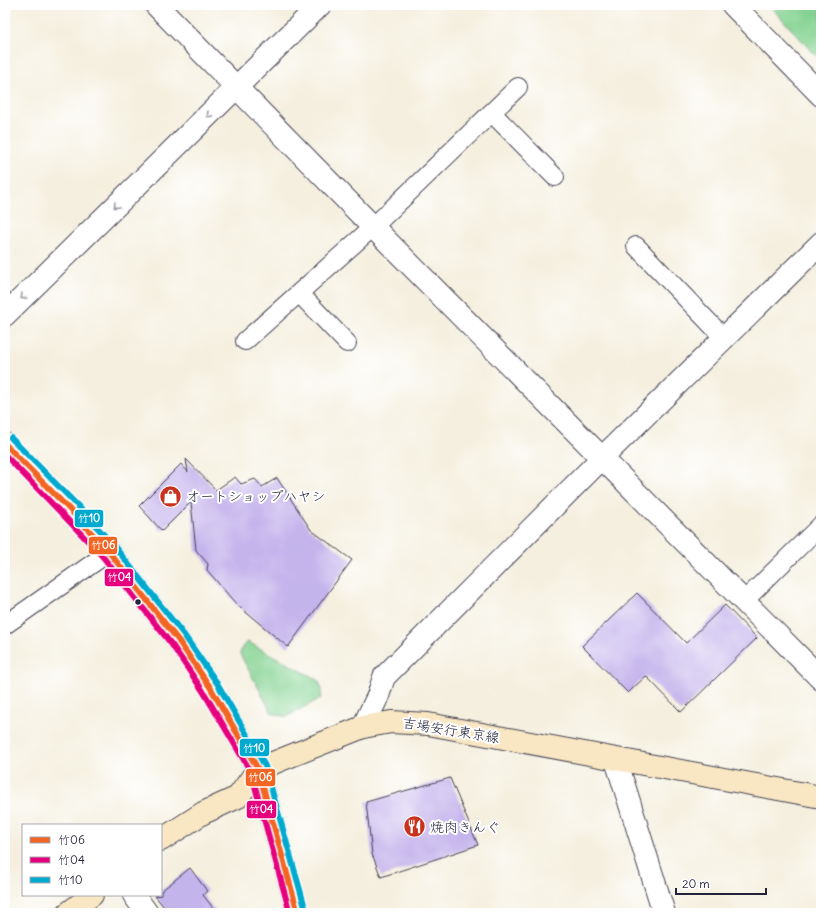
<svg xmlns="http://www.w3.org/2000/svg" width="826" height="918" viewBox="0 0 826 918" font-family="Delius,'Klee One',sans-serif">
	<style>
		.green { fill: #84d392; stroke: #537a66 }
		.building { fill: #c4b4ec }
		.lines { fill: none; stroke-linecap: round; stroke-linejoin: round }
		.lane-casing { stroke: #424153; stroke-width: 20 }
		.street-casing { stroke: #424153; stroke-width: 24 }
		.secondary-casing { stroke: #424153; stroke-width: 24 }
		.lane { stroke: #fff; stroke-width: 18 }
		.street { stroke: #fff; stroke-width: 22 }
		.secondary { stroke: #f9e7c3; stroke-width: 22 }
		.bus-1-casing { stroke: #fff; stroke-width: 9 }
		.bus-2-casing { stroke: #fff; stroke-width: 9 }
		.bus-3-casing { stroke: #fff; stroke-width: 9 }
		.bus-1 { stroke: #f26522; stroke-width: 6 }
		.bus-2 { stroke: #e5007d; stroke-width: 6 }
		.bus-3 { stroke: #00a9ce; stroke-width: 6 }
		.oneway { stroke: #9c9ca7 }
		.bus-dot { fill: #22223b; stroke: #fff; stroke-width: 1.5 }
		.labels { text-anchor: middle; stroke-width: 4; stroke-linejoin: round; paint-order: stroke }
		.poi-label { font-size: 14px; fill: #22223b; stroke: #fff; text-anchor: start }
		.street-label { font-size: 14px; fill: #22223b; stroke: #fff }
		.line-badge { stroke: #fff; stroke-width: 1.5 }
		.badge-label { font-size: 11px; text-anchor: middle; font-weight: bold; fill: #fff }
	</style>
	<rect width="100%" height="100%" fill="#fff"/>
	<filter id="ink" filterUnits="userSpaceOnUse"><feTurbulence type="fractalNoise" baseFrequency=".025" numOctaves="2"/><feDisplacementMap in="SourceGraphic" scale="8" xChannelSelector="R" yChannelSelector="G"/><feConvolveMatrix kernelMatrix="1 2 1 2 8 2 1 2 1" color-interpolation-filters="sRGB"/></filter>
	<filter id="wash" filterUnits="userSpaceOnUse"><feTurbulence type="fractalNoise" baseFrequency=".012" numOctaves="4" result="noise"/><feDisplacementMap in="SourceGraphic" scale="16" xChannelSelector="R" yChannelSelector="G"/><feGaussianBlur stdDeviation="0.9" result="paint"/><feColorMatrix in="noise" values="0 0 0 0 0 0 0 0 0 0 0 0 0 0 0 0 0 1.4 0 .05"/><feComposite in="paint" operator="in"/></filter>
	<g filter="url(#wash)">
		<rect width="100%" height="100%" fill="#f4efde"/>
		<g class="green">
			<path d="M769 5H821V61Z"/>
			<path d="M248 642 318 680 322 689 321 698 286 717 272 713 240 654 242 647Z"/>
		</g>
		<g id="blocks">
			<g class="building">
				<path d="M186 459 216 490 235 477 241 484 255 479 262 487 277 478 311 530 352 560 288 647 237 605 207 570 208 564 196 550 191 502 162 531 139 506 181 464 188 472Z"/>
				<path d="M637 593 686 643 725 605 757 638 681 712 646 676 628 693 582 646Z"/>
				<path d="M450 778 478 845 381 877 372 854 366 802Z"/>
				<path d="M190 868 207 891 203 895 217 913H169L155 896 161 895V891Z"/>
			</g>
		</g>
	</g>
	<g filter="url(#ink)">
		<use href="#blocks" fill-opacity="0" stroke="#424153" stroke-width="1"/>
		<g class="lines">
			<defs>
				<g id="lane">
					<path d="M492 113 555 177"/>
					<path d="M636 246 724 338"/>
					<path d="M299 293 347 343"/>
					<path d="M245 341 373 227 518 87"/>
					<path d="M744 601 821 525"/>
					<path d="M5 625 109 552"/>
				</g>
				<g id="street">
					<path d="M156 5 373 227 821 679"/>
					<path d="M733 5 821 95"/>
					<path d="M5 315 320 5"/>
					<path d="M363 727 378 696 384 677 603 457 821 243"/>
					<path d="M616 760 664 913"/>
					<path d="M134 895 147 913"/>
				</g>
				<g id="secondary">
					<path d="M5 444 71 511 109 552 178 640 210 687 258 769 298 913"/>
					<path d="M258 769 363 727 391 722 428 724 821 797"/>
					<path d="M161 840 203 813 238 797 258 769"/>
					<path d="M68 913 92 895"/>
				</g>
			</defs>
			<use href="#lane" class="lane-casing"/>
			<use href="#street" class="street-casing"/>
			<use href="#secondary" class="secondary-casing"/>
			<use href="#lane" class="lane"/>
			<use href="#street" class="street"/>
			<use href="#secondary" class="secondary"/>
			<defs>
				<path id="bus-1" d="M5 444 71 511 109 552 178 640 210 687 258 769 298 913"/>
				<path id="bus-2" d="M5 455 65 517 103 557 172 645 203 691 251 772 290 913"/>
				<path id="bus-3" d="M11 438 77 505 115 547 184 635 217 683 265 766 306 911"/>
			</defs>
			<use href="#bus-1" class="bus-1-casing"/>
			<use href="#bus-2" class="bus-2-casing"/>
			<use href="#bus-3" class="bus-3-casing"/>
			<use href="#bus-1" class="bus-1"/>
			<use href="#bus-2" class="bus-2"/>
			<use href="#bus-3" class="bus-3"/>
		</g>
		<defs><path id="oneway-chevron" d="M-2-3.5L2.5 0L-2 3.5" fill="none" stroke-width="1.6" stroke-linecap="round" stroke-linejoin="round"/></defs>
		<g class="oneway">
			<use href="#oneway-chevron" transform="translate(209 115) rotate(135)"/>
			<use href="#oneway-chevron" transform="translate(116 206) rotate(135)"/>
			<use href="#oneway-chevron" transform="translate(23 297) rotate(135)"/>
		</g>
	</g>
	<defs>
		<symbol id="shop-disc" viewBox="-11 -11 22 22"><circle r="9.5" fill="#c8321e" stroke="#fff"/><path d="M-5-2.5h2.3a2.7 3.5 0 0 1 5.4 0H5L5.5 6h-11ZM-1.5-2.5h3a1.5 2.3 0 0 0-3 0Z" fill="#fff"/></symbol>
		<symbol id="restaurant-disc" viewBox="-11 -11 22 22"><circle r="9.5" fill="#c8321e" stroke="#fff"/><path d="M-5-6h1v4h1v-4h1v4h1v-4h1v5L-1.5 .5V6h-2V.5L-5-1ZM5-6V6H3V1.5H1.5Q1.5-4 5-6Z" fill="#fff"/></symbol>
	</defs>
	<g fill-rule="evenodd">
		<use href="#shop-disc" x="158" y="484" width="25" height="25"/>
		<use href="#restaurant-disc" x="402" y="814" width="25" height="25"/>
	</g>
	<circle class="bus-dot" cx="138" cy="602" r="3.5"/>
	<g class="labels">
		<g class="poi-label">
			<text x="186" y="501">オートショップハヤシ</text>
			<text x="430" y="832">焼肉きんぐ</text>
		</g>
		<g class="street-label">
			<text transform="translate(451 730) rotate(9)" y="5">吉場安行東京線</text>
		</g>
	</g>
	<g class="line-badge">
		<rect x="74" y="509" width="30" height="19" rx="4" fill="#00a9ce"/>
		<rect x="88" y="536" width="30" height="19" rx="4" fill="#f26522"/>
		<rect x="104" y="568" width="30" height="19" rx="4" fill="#e5007d"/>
		<rect x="239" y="738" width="31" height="19" rx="4" fill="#00a9ce"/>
		<rect x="245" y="768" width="31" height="19" rx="4" fill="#f26522"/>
		<rect x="246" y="800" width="31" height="19" rx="4" fill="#e5007d"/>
	</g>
	<g class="badge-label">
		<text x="89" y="522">竹10</text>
		<text x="103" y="549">竹06</text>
		<text x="119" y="581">竹04</text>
		<text x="254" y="752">竹10</text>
		<text x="260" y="781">竹06</text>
		<text x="261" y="813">竹04</text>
	</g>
	<rect width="826" height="918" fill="none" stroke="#fff" stroke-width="20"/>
	<rect x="22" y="824" width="140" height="72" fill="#ffffff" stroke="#a7a7b1"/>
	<rect x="30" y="837" width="20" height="6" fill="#f26522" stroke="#a7a7b1"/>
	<text x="58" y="844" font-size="12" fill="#22223b">竹06</text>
	<rect x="30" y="857" width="20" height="6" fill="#e5007d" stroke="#a7a7b1"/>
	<text x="58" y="864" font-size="12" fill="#22223b">竹04</text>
	<rect x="30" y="877" width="20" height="6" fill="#00a9ce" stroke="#a7a7b1"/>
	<text x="58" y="884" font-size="12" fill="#22223b">竹10</text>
	<path d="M676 888v6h90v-6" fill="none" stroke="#22223b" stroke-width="2"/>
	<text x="682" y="888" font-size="12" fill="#22223b" stroke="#ffffff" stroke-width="3" paint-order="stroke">20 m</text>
</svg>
